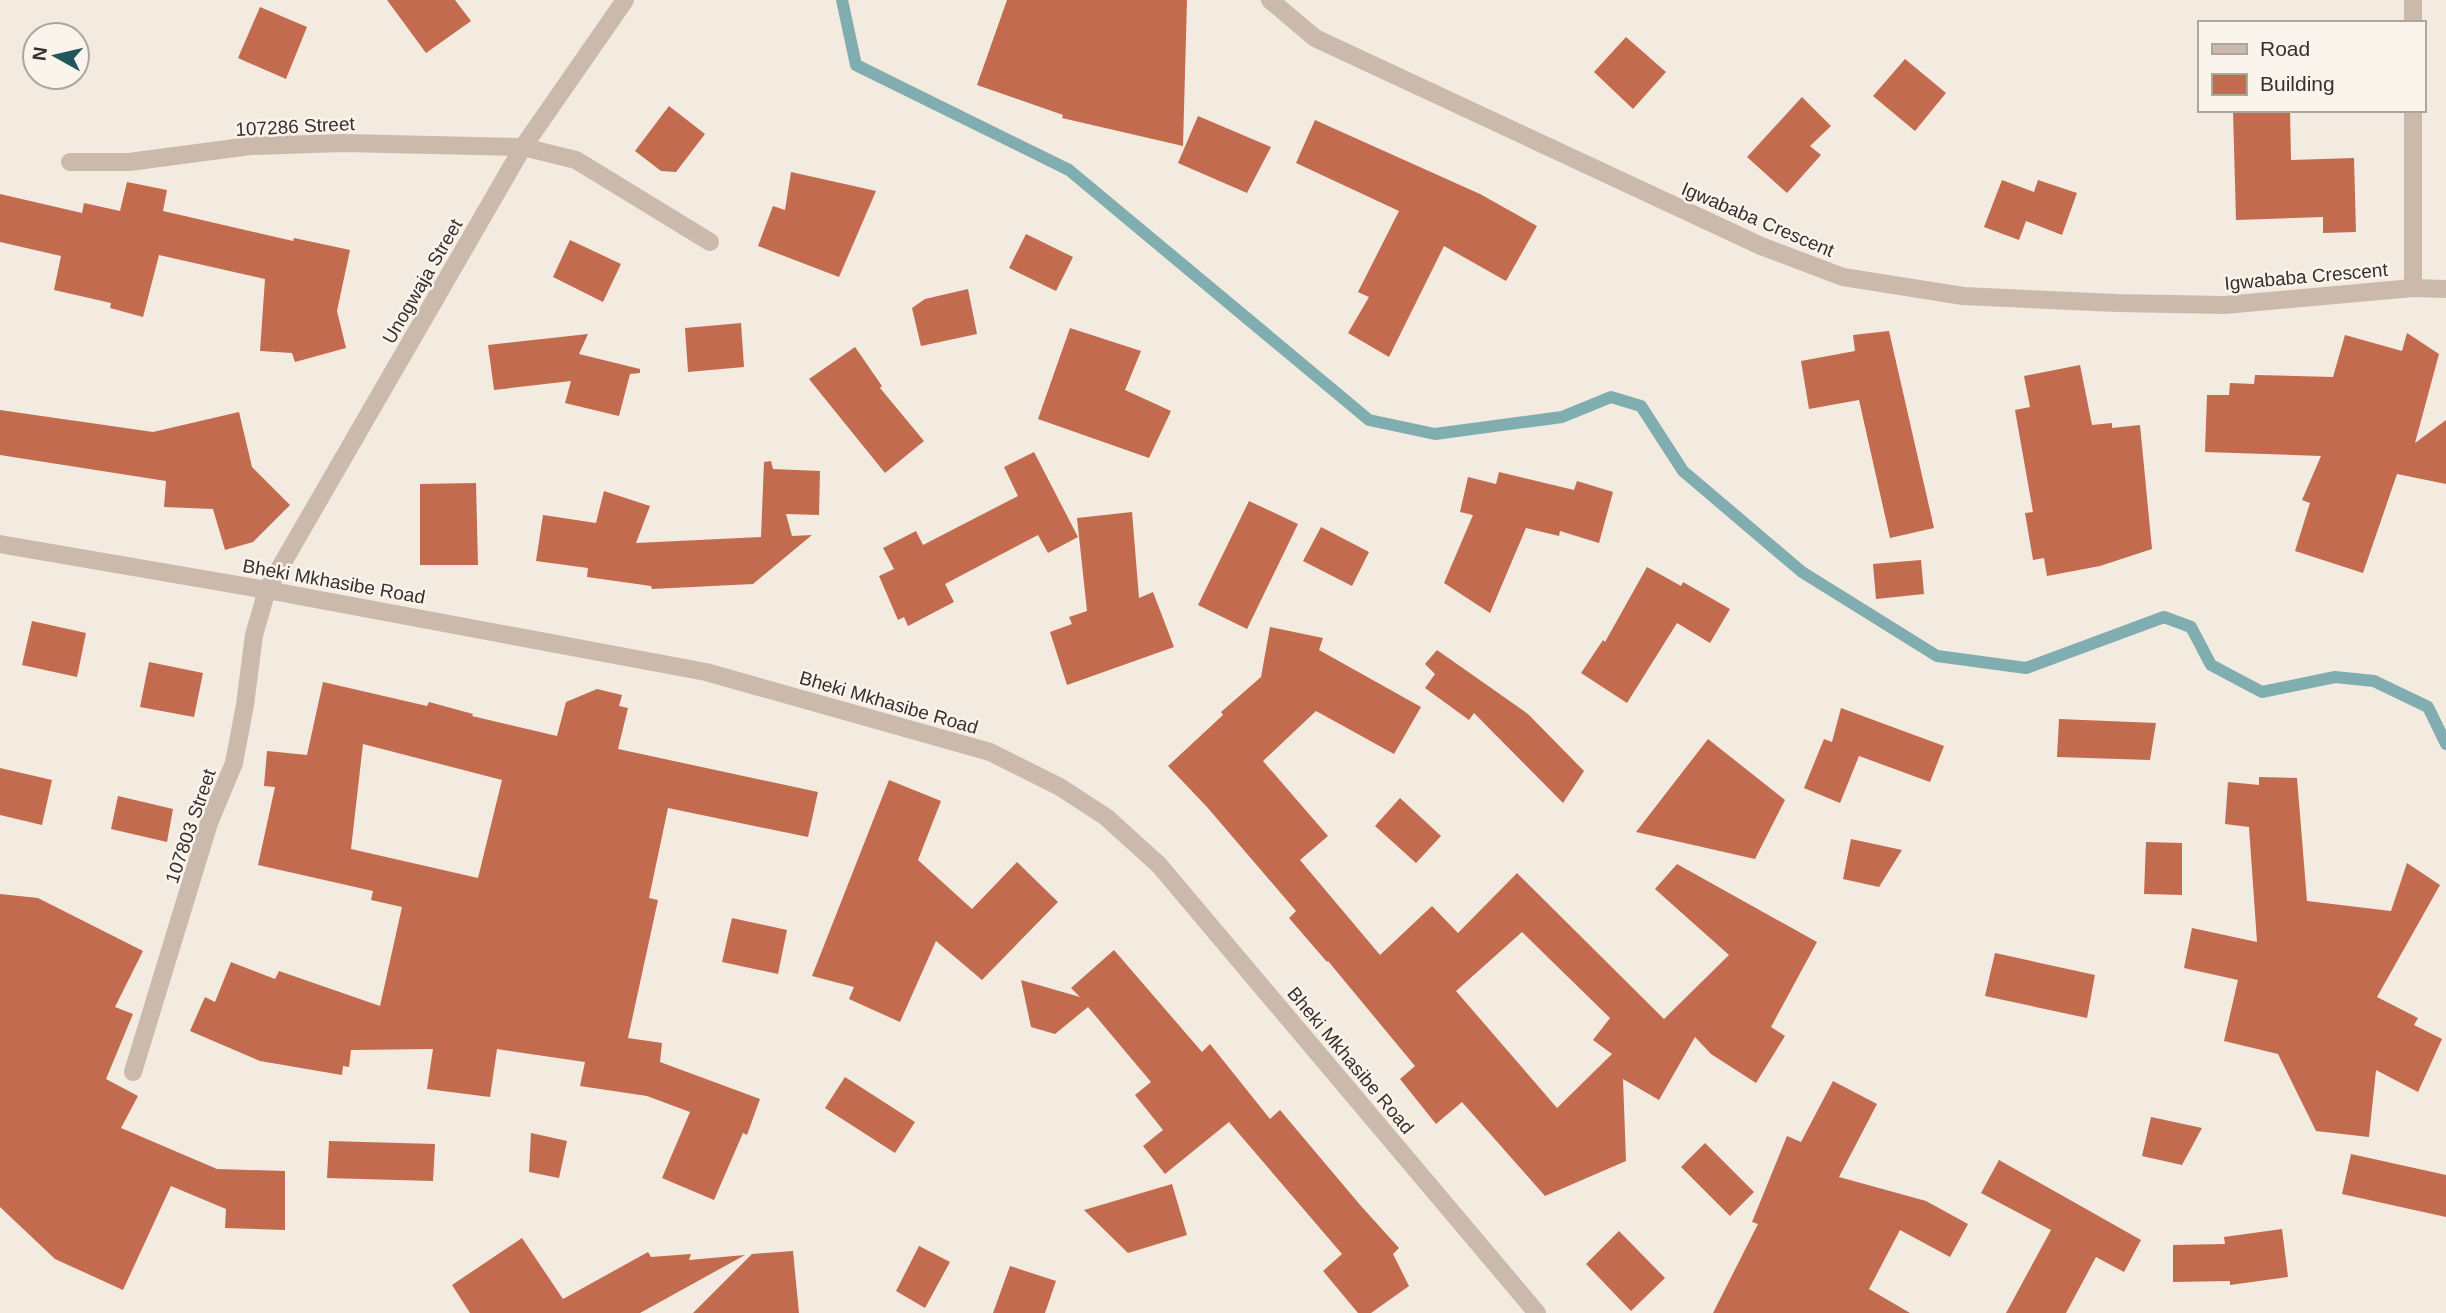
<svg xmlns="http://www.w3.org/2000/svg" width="2446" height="1313" viewBox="0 0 2446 1313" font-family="Helvetica,sans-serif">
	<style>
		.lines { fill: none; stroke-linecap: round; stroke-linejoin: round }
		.stream { stroke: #80adaf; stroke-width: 12 }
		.building { fill: #c26b4f; fill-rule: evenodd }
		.lane { stroke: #cbbaac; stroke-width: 18 }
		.street { stroke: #cbbaac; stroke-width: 18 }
		.labels { text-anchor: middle; stroke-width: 5; stroke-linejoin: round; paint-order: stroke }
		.street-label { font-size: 19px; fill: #392f2b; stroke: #faf4ed }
	</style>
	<rect width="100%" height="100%" fill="#f3eae0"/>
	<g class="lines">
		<path class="stream" d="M842 0 856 65 1069 170 1369 420 1435 434 1562 417 1611 397 1641 406 1683 471 1802 572 1937 656 2026 668 2164 617 2191 627 2211 665 2262 692 2335 677 2374 681 2428 707 2446 744"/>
	</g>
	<g class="building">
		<path d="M387 0H455L471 21 426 53Z"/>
		<path d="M1007 0H1187L1183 146 1062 118 1063 115 977 85Z"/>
		<path d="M260 7 307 27 286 79 238 58Z"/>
		<path d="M1626 37 1666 72 1633 109 1594 72Z"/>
		<path d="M1905 59 1946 93 1915 131 1873 96Z"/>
		<path d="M1802 97 1831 126 1810 146 1821 155 1787 193 1747 157Z"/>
		<path d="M669 106 705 134 676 172 661 171 635 151Z"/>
		<path d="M2233 110H2290L2291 160 2354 158 2356 232 2323 233V217L2236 220Z"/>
		<path d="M1198 116 1271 147 1247 193 1178 163Z"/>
		<path d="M1315 120 1480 194 1537 226 1506 281 1444 246 1389 357 1348 333 1369 297 1358 292 1399 211 1296 163Z"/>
		<path d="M791 172 876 191 839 277 758 246 773 206 785 210Z"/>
		<path d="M2002 180 2034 192 2038 180 2077 193 2062 235 2026 221 2019 240 1984 227Z"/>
		<path d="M127 182 167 190 163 211 293 241 294 238 350 250 337 311 346 348 295 362 292 353 260 351 265 279 159 255 143 317 110 308 111 303 54 290 61 256 0 242V194L82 213 84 203 120 211Z"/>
		<path d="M1026 234 1073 257 1056 291 1009 268Z"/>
		<path d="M570 240 621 264 603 302 553 277Z"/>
		<path d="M968 289 977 334 921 346 912 308 925 299Z"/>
		<path d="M741 323 744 367 688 372 685 328Z"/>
		<path d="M1070 328 1141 351 1125 390 1171 411 1149 458 1038 419Z"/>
		<path d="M1889 331 1934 528 1890 538 1859 400 1809 409 1801 361 1855 351 1853 335Z"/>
		<path d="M2407 333 2439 354 2415 443 2446 420V484L2397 474 2363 573 2295 551 2310 503 2302 500 2321 456 2205 452 2207 395H2229L2230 383 2254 384 2255 375 2333 377 2345 335 2402 351Z"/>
		<path d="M588 334 579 354 640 369V373L630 374 619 416 565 403 571 381 494 390 488 345Z"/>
		<path d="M855 347 882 386 880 388 924 441 885 473 809 379Z"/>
		<path d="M2080 365 2092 425 2112 423V428L2140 425 2152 549 2100 566 2047 576 2044 558 2033 560 2025 513 2033 512 2015 410 2030 407 2024 376Z"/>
		<path d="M0 410 153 432 239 412 252 467 290 505 253 542 225 550 213 509 164 507 166 481 0 455Z"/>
		<path d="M1034 452 1078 537 1048 553 1038 535 945 584 954 602 908 626 904 617 898 620 879 576 894 569 883 548 916 531 923 545 1018 496 1004 467Z"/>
		<path d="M771 461 773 469 820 471 819 515 786 514 792 536 812 535 753 584 652 589 651 586 587 577 588 568 536 561 543 515 596 523 604 491 650 506 636 543 761 537 764 462Z"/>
		<path d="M1499 472 1574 490 1577 481 1613 492 1599 543 1560 531 1559 536 1526 528 1490 613 1444 583 1473 515 1460 512 1468 477 1496 484Z"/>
		<path d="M476 483 478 565H420V484Z"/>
		<path d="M1249 501 1298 524 1247 629 1198 605Z"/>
		<path d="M1132 512 1139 598 1153 592 1174 647 1067 685 1050 632 1072 624 1069 617 1087 611 1077 518Z"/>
		<path d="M1321 527 1369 552 1352 586 1303 561Z"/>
		<path d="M1921 560 1924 594 1876 599 1873 564Z"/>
		<path d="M1647 567 1681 586 1683 582 1730 609 1710 643 1677 623 1627 703 1581 673 1603 640 1605 642Z"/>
		<path d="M32 621 86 633 77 677 22 665Z"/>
		<path d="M1270 627 1323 638 1319 650 1421 707 1394 754 1316 711 1263 761 1328 836 1300 860 1380 955 1432 906 1458 933 1517 873 1664 1019 1729 955 1655 889 1677 864 1817 942 1771 1027 1785 1036 1756 1083 1711 1054 1695 1037 1659 1100 1623 1079 1626 1161 1545 1196 1462 1102 1436 1124 1400 1079 1415 1066 1328 961 1327 962 1289 918 1296 911 1207 807 1168 766 1223 715 1221 712 1261 677ZM1522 932 1610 1018 1593 1040 1612 1054 1557 1108 1456 991Z"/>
		<path d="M1437 650 1528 714 1584 771 1563 803 1474 713 1469 720 1425 688 1435 674 1425 664Z"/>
		<path d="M149 662 203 673 194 717 140 707Z"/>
		<path d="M323 682 427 706 429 702 473 714 472 716 557 736 566 702 597 689 622 695 619 706 628 708 618 749 818 792 808 837 668 808 649 898 658 900 628 1038 662 1043 660 1062 760 1099 747 1135 743 1133 714 1200 662 1178 690 1112 647 1096 580 1086 585 1062 497 1049 490 1097 427 1089 433 1049 351 1050 349 1067 343 1066 342 1075 260 1061 190 1031 205 997 215 1002 231 962 275 979 279 971 380 1006 402 907 371 900 373 891 258 865 275 787 264 786 267 751 307 755ZM363 744 502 780 478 878 351 849Z"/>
		<path d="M1841 708 1944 746 1930 782 1859 756 1840 803 1804 788 1824 739 1832 742Z"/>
		<path d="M2059 719 2156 723 2150 760 2057 757Z"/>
		<path d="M1708 739 1785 800 1755 859 1636 832Z"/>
		<path d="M0 768 52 780 42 825 0 815Z"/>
		<path d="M2259 777 2297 778 2307 901 2391 911 2407 863 2440 885 2377 997 2418 1018 2414 1025 2442 1039 2418 1092 2376 1070 2369 1137 2316 1131 2278 1054 2224 1041 2238 980 2184 968 2192 928 2257 942 2249 827 2225 824 2228 782 2259 785Z"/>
		<path d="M889 780 941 801 918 860 972 909 1017 862 1058 902 982 980 936 941 900 1022 849 999 854 987 812 976Z"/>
		<path d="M118 796 173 809 167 842 111 829Z"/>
		<path d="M1400 798 1441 836 1416 863 1375 826Z"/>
		<path d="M1851 839 1902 850 1879 887 1843 879Z"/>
		<path d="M2146 842 2182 843V895L2144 894Z"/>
		<path d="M0 894 38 898 143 951 115 1007 133 1014 106 1079 138 1096 121 1128 217 1169 285 1171V1230L225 1228 226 1209 171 1186 123 1290 55 1259 0 1207Z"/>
		<path d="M732 918 787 930 778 974 722 962Z"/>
		<path d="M1114 950 1202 1052 1210 1044 1270 1119 1280 1110 1361 1206 1399 1248 1393 1254 1409 1286 1371 1313H1358L1323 1271 1342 1254 1229 1122 1165 1174 1143 1146 1163 1130 1135 1095 1151 1082 1088 1007 1055 1034 1031 1027 1021 980 1080 997 1071 988Z"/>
		<path d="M1995 953 2095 975 2087 1018 1985 996Z"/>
		<path d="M845 1077 915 1122 895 1153 825 1108Z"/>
		<path d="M1833 1081 1877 1104 1839 1177 1926 1201 1968 1224 1950 1257 1900 1230 1869 1289 1910 1313H1713L1758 1224 1752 1222 1787 1136 1801 1142Z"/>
		<path d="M2151 1117 2202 1128 2182 1165 2142 1156Z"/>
		<path d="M531 1133 567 1141 559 1178 529 1172Z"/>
		<path d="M329 1141 435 1144 433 1181 327 1178Z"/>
		<path d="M1705 1143 1754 1192 1730 1216 1681 1167Z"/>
		<path d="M2351 1154 2446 1175V1217L2342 1194Z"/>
		<path d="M1999 1160 2141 1240 2124 1272 2096 1257 2066 1313H2006L2051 1230 1981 1193Z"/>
		<path d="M1172 1184 1187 1235 1128 1253 1084 1210Z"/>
		<path d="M2282 1229 2288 1277 2230 1285V1281L2173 1282V1245L2225 1244 2224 1237Z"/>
		<path d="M1619 1231 1665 1278 1631 1311 1586 1264Z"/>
		<path d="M522 1238 563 1299 648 1252 651 1257 691 1254 689 1260 745 1255 640 1313H470L452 1285Z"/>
		<path d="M919 1246 950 1262 925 1308 896 1291Z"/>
		<path d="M793 1251 799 1313H693L752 1254Z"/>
		<path d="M1010 1266 1056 1281 1045 1313H993Z"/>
	</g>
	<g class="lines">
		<path class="lane" d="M523 147 576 160 710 242"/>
		<g class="street">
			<path d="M1270 0 1315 38 1761 246 1843 277 1963 296 2117 303 2225 305 2413 288 2446 289"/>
			<path d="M2413 23V0"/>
			<path d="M70 162H129L250 146 343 143 523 147"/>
			<path d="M2413 288V110"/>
			<path d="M0 544 267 590 706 672 990 752 1060 787 1106 817 1159 865 1537 1313"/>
			<path d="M133 1072 209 823 234 763 245 705 254 635 267 590 523 147 625 0"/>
		</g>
	</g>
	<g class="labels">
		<g class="street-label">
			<text transform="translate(295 126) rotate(-3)" y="7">107286 Street</text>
			<text transform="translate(1758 219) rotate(23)" y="7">Igwababa Crescent</text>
			<text transform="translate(2306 276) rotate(-5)" y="7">Igwababa Crescent</text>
			<text transform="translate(422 281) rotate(-60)" y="7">Unogwaja Street</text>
			<text transform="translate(334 581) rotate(10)" y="7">Bheki Mkhasibe Road</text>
			<text transform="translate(889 702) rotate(16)" y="7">Bheki Mkhasibe Road</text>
			<text transform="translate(190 826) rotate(-71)" y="7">107803 Street</text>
			<text transform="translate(1351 1060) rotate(50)" y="7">Bheki Mkhasibe Road</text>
		</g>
	</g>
	<rect x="2198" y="21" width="228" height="91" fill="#faf4ed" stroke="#ada59f" stroke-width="2"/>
	<rect x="2212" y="44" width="35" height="10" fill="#cbbaac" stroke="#ada59f" stroke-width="2"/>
	<text x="2260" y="56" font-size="21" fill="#392f2b">Road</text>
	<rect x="2212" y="74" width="35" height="21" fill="#c26b4f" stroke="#ada59f" stroke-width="2"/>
	<text x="2260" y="91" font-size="21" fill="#392f2b">Building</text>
	<g transform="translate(56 56) rotate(278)"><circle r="33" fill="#faf4ed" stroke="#ada59f" stroke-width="2"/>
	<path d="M0-5L12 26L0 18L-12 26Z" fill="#21565a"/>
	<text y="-10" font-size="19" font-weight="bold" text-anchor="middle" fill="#392f2b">N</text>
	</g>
</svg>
